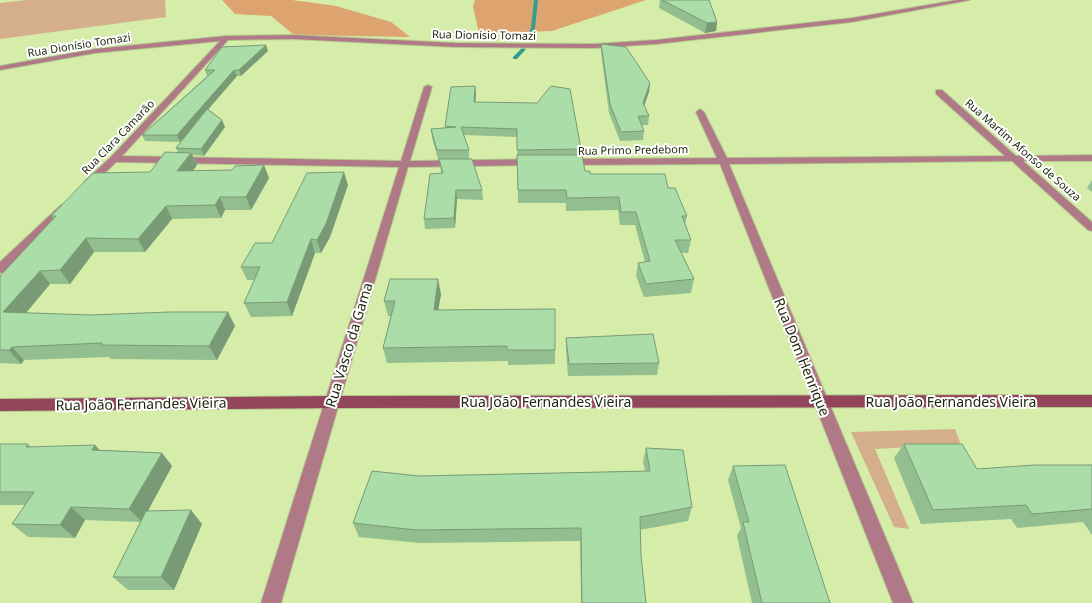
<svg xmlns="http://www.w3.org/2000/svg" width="1092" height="603" viewBox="0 0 1092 603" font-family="'Noto Sans',sans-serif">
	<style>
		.green { fill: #d5af8c }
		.forest { fill: #dda46f }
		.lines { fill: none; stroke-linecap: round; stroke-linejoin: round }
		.stream { fill: #339d90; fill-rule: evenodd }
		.street-casing { stroke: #b5c98d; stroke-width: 2 }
		.secondary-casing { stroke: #b5c98d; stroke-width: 2 }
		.street { fill: #b07987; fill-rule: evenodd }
		.secondary { fill: #93455c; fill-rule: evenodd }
		.wall { fill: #93be90 }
		.shaded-wall { fill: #789b76 }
		.building { fill: #abdda8; stroke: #789b76 }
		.labels { text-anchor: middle; stroke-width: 4; stroke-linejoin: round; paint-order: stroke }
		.far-street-label { font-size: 11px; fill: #1c2309; stroke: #fff }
		.street-label { font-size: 14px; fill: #1c2309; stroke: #fff }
	</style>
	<rect width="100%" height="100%" fill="#d6edaa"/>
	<g class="green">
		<path d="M27 0H165L166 17 0 39V3Z"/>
		<path d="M955 429 965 456 948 445 875 449 909 529 894 527 851 432Z"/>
	</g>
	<g class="forest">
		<path d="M222 0H292L336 6 391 22 410 37 294 35 271 16 235 14Z"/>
		<path d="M475 0H646L552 31 479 34 473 6Z"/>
	</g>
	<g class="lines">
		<g class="stream">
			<path d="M534 0H538L535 28 532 35H530L528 34 531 28Z"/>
			<path d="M522 48 526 49 517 59H513V57Z"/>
		</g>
		<defs>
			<g id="street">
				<path d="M957 0H970L852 22 656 44 594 48 455 47 293 39 228 40 122 156 401 161 424 87 428 85 432 87 410 161 534 159 539 162 534 165 408 167 281 603H261L399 167 116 162 92 186H84V182L111 157 220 41 95 53 0 70V66L95 49 226 36 293 35 455 43 594 44 656 40 852 18Z"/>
				<path d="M936 90H942L1016 156 1092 155V161H1023L1092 222V231L1088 230 1012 161 729 164 913 603H893L720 164 567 165 562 162 567 159 717 158 696 112 700 109 704 112 727 158 1005 156 936 94Z"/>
				<path d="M65 204 69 205V209L4 272 0 273V262L61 205Z"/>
			</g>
			<path id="secondary" d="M1092 395V407L332 408 0 411V399L332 396Z"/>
		</defs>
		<use href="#street" class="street-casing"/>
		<use href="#secondary" class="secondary-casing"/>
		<use href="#street" class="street"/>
		<use href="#secondary" class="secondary"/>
	</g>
	<g class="wall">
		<path d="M660 0H709L717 22 716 31 705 33 659 8Z"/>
		<path d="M601 44 650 83 649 92 644 106 649 116 648 125H642L644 131 643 140 620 141 609 113 601 52Z"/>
		<path d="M268 51 241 76H237L208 109 222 120 225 127 204 156 193 155 197 165 193 171 269 178 251 210H225L221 218 172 219 145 252H94L70 284H50L26 313 235 326 217 360 111 359 109 357 24 360 21 364 0 363V276L53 219 51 216 150 172 178 153 176 148 193 126 180 142 145 141 142 135 207 76 205 70Z"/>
		<path d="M475 86 476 94 475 102 581 149 580 155 585 171 590 174 668 188 687 216 685 224 691 240 688 253H681L694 279 691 293 644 297 636 276 638 263 645 262 635 225H620L618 210 566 211V203H518L517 137 464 135 469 150V159H438L432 138 431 129 445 128V126Z"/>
		<path d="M439 159 482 190 483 200 457 199 455 228 425 229 424 219 441 173Z"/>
		<path d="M1092 180V192L1087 188Z"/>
		<path d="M348 185 330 237 321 253H315L292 316 251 317 244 303 254 280H247L241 267Z"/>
		<path d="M441 294 438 310 555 309V364L508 365V361L387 363 383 348 391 316H388L384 301Z"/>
		<path d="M566 338 659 363 657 375 568 376 566 350Z"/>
		<path d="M0 444H28L31 447 100 450 162 453 172 466 148 510 202 524 174 590H128L113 577 140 522 85 520 75 538 28 537 12 524 25 505H0Z"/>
		<path d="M904 444 977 469 1092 465V535L1083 522 1017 528 1011 519 921 524 894 458Z"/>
		<path d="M646 448 692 507 688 521 640 530 641 556 646 603H581L580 541 420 543 359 537 353 523 419 476 645 471 643 462Z"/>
		<path d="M733 466 830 603H752L737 536 741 528 728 480Z"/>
	</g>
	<g class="shaded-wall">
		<path d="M717 22 716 31 705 33 707 23Z"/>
		<path d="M266 45 268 51 241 76 239 70Z"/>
		<path d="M234 70 237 76 180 142 177 135Z"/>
		<path d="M650 83 649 92 642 112 643 103Z"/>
		<path d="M475 86 476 94 475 110 474 102Z"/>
		<path d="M222 120 225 127 204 156 201 149Z"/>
		<path d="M191 153 197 165 183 184 177 171Z"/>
		<path d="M264 165 269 178 251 210 246 197Z"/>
		<path d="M344 172 348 185 330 237 321 253 317 240Z"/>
		<path d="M456 190 457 199 455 228 454 218Z"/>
		<path d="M220 197 225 210 221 218 215 205Z"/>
		<path d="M166 206 172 219 145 252 138 239Z"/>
		<path d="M86 238 94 252 70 284 60 270Z"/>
		<path d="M311 239 315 253 292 316 287 302Z"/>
		<path d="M40 271 50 284 15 326 3 312Z"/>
		<path d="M438 279 441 294 436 324 434 310Z"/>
		<path d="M228 312 235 326 217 360 209 346Z"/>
		<path d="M12 347 24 360 21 364 9 350Z"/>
		<path d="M95 445 108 459 92 450Z"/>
		<path d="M162 453 172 466 142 522 129 509Z"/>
		<path d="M71 507 85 520 75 538 60 525Z"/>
		<path d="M191 510 202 524 174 590 161 577Z"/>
	</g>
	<g class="building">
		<path d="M662 0H709L717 22 707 23Z"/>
		<path d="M601 44 626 47 650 83 643 103 649 116H638L644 131 621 132 610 104Z"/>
		<path d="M266 45 239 70H234L177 135H142L215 70H205L222 47Z"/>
		<path d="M475 86 474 102 537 103 551 86 570 89 581 149 517 150V129L461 127 469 150H437L431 129 456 127 445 126 451 87Z"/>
		<path d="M207 109 222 120 201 149 176 148Z"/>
		<path d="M165 152 191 153 177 171 232 170 235 166 264 165 246 197H220L215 205 166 206 138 239 86 238 60 270 40 271 3 312 91 315 170 312H228L209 346 101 345 102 343 12 347 9 350H0V276L56 216H51L93 173 150 172Z"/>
		<path d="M517 155H582L585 171H590V174H665L668 188H675L687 216H682L691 240H675L694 279 646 284 638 263 650 261 636 212H621L619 197 567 198 566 190H518Z"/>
		<path d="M439 159H472L482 190H456L454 218 424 219 430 174 443 173Z"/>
		<path d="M344 172 326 224 317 240 311 239 287 302 244 303 260 267H241L255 243H272L307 173Z"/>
		<path d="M390 279H438L434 310 555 309V350H507V346L383 348 395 301H384Z"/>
		<path d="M653 334 659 363 569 364 566 338Z"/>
		<path d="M0 444H28L26 447 95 445 92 450 162 453 129 509 71 507 60 525 12 524 34 492H0Z"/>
		<path d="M904 444H962L977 469 1035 465H1092V509L1032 514 1026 505 933 510Z"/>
		<path d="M646 448 683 450 692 507 640 517 641 556 646 603H582L581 528 416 530 353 523 372 471 419 476 650 471Z"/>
		<path d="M785 465 830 603H762L743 522H749L733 466Z"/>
		<path d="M191 510 161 577H113L146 511Z"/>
	</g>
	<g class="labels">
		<g class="far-street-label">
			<text transform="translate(484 35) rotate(1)" y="4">Rua Dionísio Tomazi</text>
			<text transform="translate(79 45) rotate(-9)" y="4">Rua Dionísio Tomazi</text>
			<text transform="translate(118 137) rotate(-46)" y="4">Rua Clara Camarão</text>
			<text transform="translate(633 150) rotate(-1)" y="4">Rua Primo Predebom</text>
			<text transform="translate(1023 150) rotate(41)" y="4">Rua Martim Afonso de Souza</text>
		</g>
		<g class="street-label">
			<text transform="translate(349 345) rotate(-73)" y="5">Rua Vasco da Gama</text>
			<text transform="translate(802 357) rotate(68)" y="5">Rua Dom Henrique</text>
			<text x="546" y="407">Rua João Fernandes Vieira</text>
			<text x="951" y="407">Rua João Fernandes Vieira</text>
			<text transform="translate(141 404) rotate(-1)" y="5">Rua João Fernandes Vieira</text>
		</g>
	</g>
</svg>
